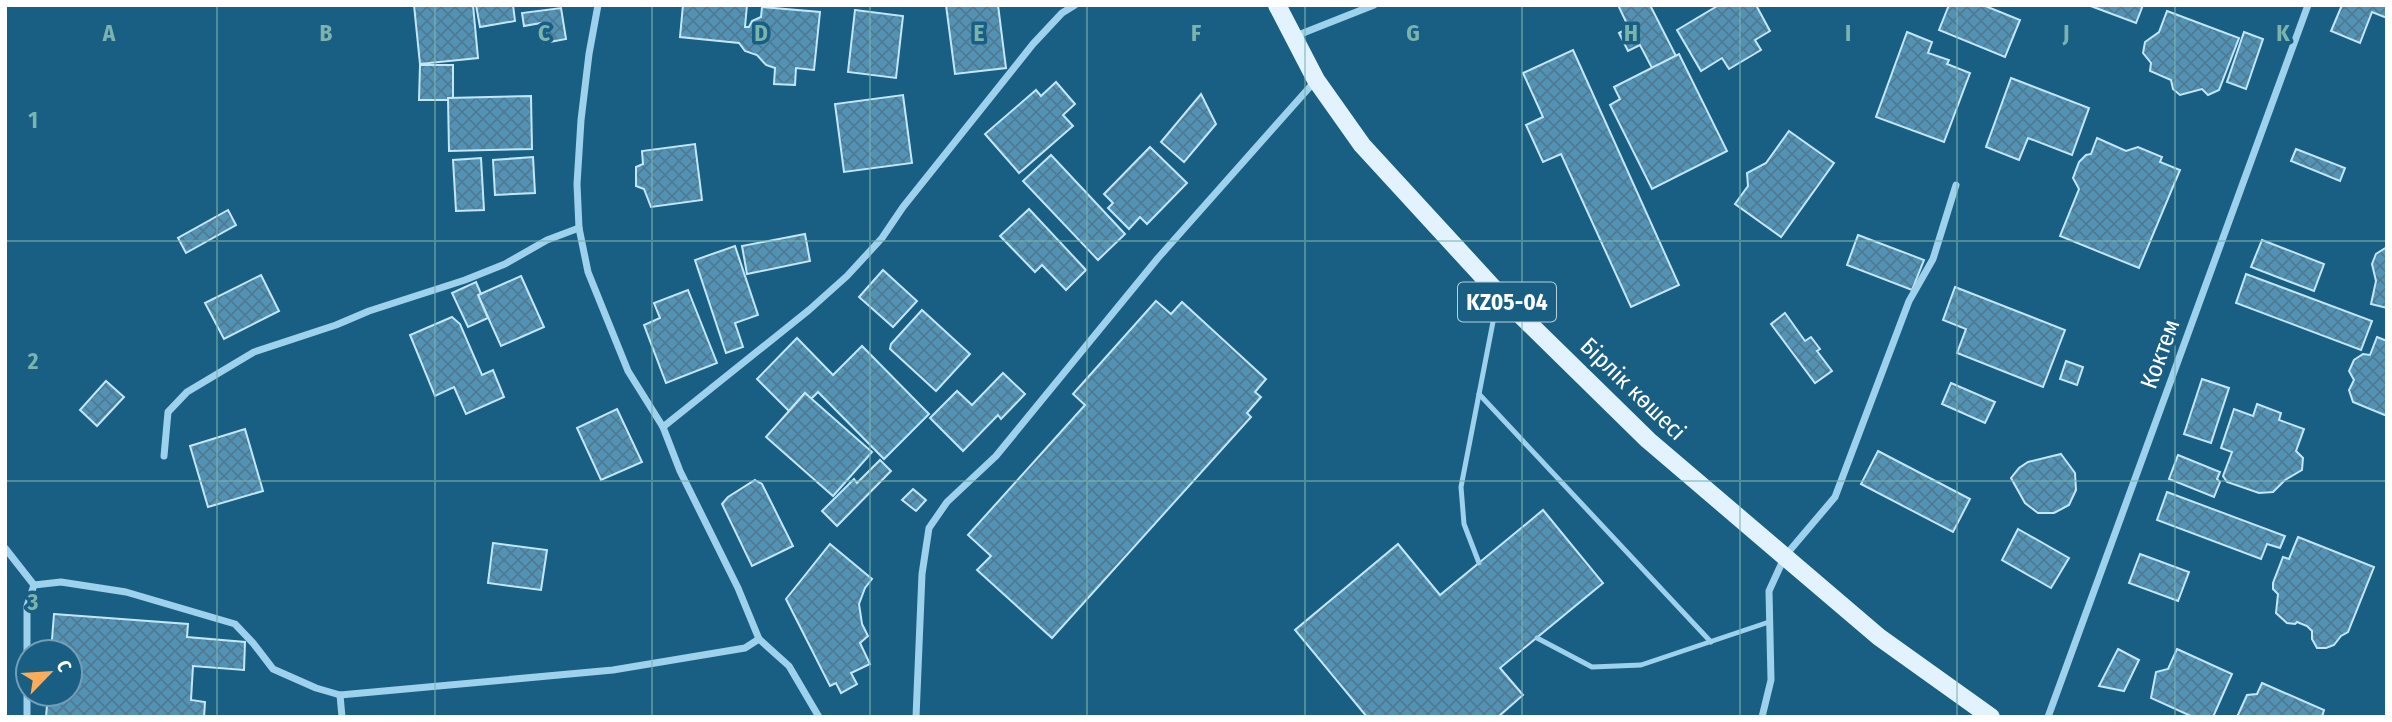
<svg xmlns="http://www.w3.org/2000/svg" width="2392" height="722" viewBox="0 0 2392 722" font-family="'Fira Sans Condensed',sans-serif">
	<style>
		.building { fill: url(#building-cross-hatch); stroke: #c2e7f9; stroke-width: 2 }
		.lines { fill: none; stroke-linecap: round; stroke-linejoin: round }
		.lane { stroke: #9dd1ec; stroke-width: 5 }
		.street { stroke: #9dd1ec; stroke-width: 7 }
		.primary { stroke: #e2f3ff; stroke-width: 18 }
		.grid { fill: none; stroke: #7bb4af; stroke-width: 2; stroke-opacity: 0.55 }
		.labels { text-anchor: middle; stroke-width: 7; stroke-linejoin: round; paint-order: stroke }
		.shield { fill: #195e83; stroke: #bacfda; stroke-width: 2 }
		.shield-label { font-size: 23px; font-weight: bold; fill: #fff }
		.street-label { font-size: 24px; fill: #fff; stroke: #195e83 }
		.grid-label { font-size: 23px; text-anchor: middle; font-weight: bold; fill: #7bb4af; stroke: #195e83; stroke-width: 7; stroke-linejoin: round; paint-order: stroke }
	</style>
	<defs>
		<pattern id="building-cross-hatch" width="8" height="8" patternUnits="userSpaceOnUse" patternTransform="scale(1.75)"><rect width="8" height="8" fill="#5293b5"/><path d="M0 0l8 8M0 8l8-8" fill="none" stroke="#507a90"/></pattern>
	</defs>
	<rect width="100%" height="100%" fill="#195e83"/>
	<g class="building">
		<path d="M414 5H473L478 58 420 64Z"/>
		<path d="M476 5H513L515 21 480 27Z"/>
		<path d="M683 5H747L745 27H749L752 21 761 17 762 7 820 12 814 70 796 68 795 85 774 84 775 68 766 65 757 55 745 51 739 43 680 37Z"/>
		<path d="M946 5H998L1006 68 955 74Z"/>
		<path d="M1618 5H1650L1676 56 1652 68 1640 45 1628 51 1619 33 1629 28Z"/>
		<path d="M1719 5H1756L1770 31 1755 40 1761 50 1729 69 1722 58 1701 71 1677 30Z"/>
		<path d="M1949 5H1983L2020 20 2005 57 1939 30Z"/>
		<path d="M2088 5H2143L2136 23Z"/>
		<path d="M2342 5H2387V18L2372 12 2360 43 2331 31Z"/>
		<path d="M561 8 566 39 544 43 541 23 524 26 522 13Z"/>
		<path d="M855 10 903 16 896 78 848 72Z"/>
		<path d="M2167 11 2239 38 2219 90 2208 95 2202 89 2180 95 2173 89 2171 80 2150 71 2151 63 2143 53 2145 42 2159 32Z"/>
		<path d="M1907 32 1932 42 1928 53 1949 60 1947 64 1970 73 1944 142 1876 117Z"/>
		<path d="M2244 32 2263 39 2246 89 2227 82Z"/>
		<path d="M1573 50 1679 285 1631 307 1561 154 1543 162 1526 125 1543 117 1523 73Z"/>
		<path d="M1679 54 1727 151 1652 189 1610 105 1620 99 1614 87Z"/>
		<path d="M420 65H453V98H448V100H419Z"/>
		<path d="M2011 78 2089 108 2072 155 2028 138 2019 160 1986 147Z"/>
		<path d="M1056 82 1075 104 1063 115 1073 126 1019 173 985 134 1036 90 1041 96Z"/>
		<path d="M1201 94 1216 124 1184 162 1161 142Z"/>
		<path d="M903 95 912 163 844 172 835 104Z"/>
		<path d="M531 96 532 149 449 151 448 98Z"/>
		<path d="M1789 131 1834 163 1781 237 1735 204 1748 186 1747 173 1766 163Z"/>
		<path d="M2097 138 2126 151 2138 147 2162 157 2160 162 2180 170 2139 268 2060 236 2079 189 2073 178 2079 162 2086 155 2091 154Z"/>
		<path d="M695 144 702 200 651 207 644 189 636 186V167L643 164 642 151Z"/>
		<path d="M1150 147 1187 183 1147 224 1140 217 1129 229 1108 208 1113 203 1104 194Z"/>
		<path d="M2296 149 2345 168 2340 181 2291 161Z"/>
		<path d="M1051 155 1125 234 1098 260 1023 181Z"/>
		<path d="M533 157 535 193 495 195 493 160Z"/>
		<path d="M481 158 484 210 456 211 453 160Z"/>
		<path d="M1029 209 1086 270 1066 290 1042 265 1035 272 1000 236Z"/>
		<path d="M228 210 236 225 186 253 178 238Z"/>
		<path d="M805 234 810 261 747 274 742 246Z"/>
		<path d="M1858 235 1924 260 1912 290 1847 265Z"/>
		<path d="M2262 240 2324 264 2314 291 2251 267Z"/>
		<path d="M735 246 758 315 735 323 743 347 726 353 695 260Z"/>
		<path d="M2387 247V308L2371 304 2376 281 2372 264 2376 254Z"/>
		<path d="M883 270 917 301 893 327 859 297Z"/>
		<path d="M2246 274 2372 321 2361 350 2236 303Z"/>
		<path d="M261 275 279 311 224 339 205 303Z"/>
		<path d="M521 276 544 327 501 346 478 295Z"/>
		<path d="M476 282 481 294 478 295 488 318 468 327 452 293Z"/>
		<path d="M1955 287 2065 330 2043 387 1957 353 1966 329 1943 320Z"/>
		<path d="M688 290 717 363 666 383 644 325 660 318 654 303Z"/>
		<path d="M1156 301 1171 314 1182 302 1266 379 1255 392 1261 397 1247 413 1251 417 1052 638 977 570 991 556 968 535 1085 405 1073 394Z"/>
		<path d="M922 310 970 354 936 391 890 349 891 344Z"/>
		<path d="M1785 313 1805 341 1811 337 1820 349 1817 351 1832 371 1815 383 1771 324Z"/>
		<path d="M452 317 460 324 482 375 493 370 504 397 466 414 454 387 435 396 410 335Z"/>
		<path d="M2377 337 2387 341V416L2353 402 2349 390 2354 380 2349 371 2354 360 2363 354 2370 355Z"/>
		<path d="M797 338 833 375 862 346 929 414 884 459 818 392 811 399 805 393 789 411 757 379Z"/>
		<path d="M2066 361 2083 367 2077 385 2060 379Z"/>
		<path d="M1003 373 1025 394 1001 419 998 415 963 451 930 418 957 391 972 405Z"/>
		<path d="M2202 379 2229 388 2211 443 2184 434Z"/>
		<path d="M106 381 124 397 97 426 80 410Z"/>
		<path d="M1951 383 1995 402 1985 423 1942 404Z"/>
		<path d="M805 393 872 452 833 496 766 437Z"/>
		<path d="M2257 404 2281 413 2279 420 2304 429 2296 451 2303 458 2302 470 2285 480 2273 492 2259 493 2227 482 2223 476 2232 452 2221 448 2234 409 2253 416Z"/>
		<path d="M617 409 642 462 601 480 577 428Z"/>
		<path d="M245 429 263 491 208 507 190 446Z"/>
		<path d="M1878 451 1970 499 1953 532 1861 484Z"/>
		<path d="M2061 454 2075 473 2076 490 2069 505 2054 513H2038L2025 503 2011 478 2019 468 2028 462Z"/>
		<path d="M2178 455 2220 472 2217 479 2220 482 2214 497 2169 479Z"/>
		<path d="M880 460 891 471 837 526 822 511 854 479 857 483Z"/>
		<path d="M755 480 762 484 793 546 752 566 722 504 728 497Z"/>
		<path d="M913 489 926 500 916 511 902 500Z"/>
		<path d="M2167 492 2285 536 2280 548 2267 544 2261 559 2157 520Z"/>
		<path d="M1543 510 1603 583 1500 668 1523 695 1498 717H1367L1295 630 1398 544 1440 595Z"/>
		<path d="M2018 529 2069 558 2051 588 2002 560Z"/>
		<path d="M2298 537 2374 567 2348 632 2341 636 2334 645 2326 648H2317L2312 639V631L2307 626 2297 622 2295 624 2287 623 2276 613 2278 594 2273 589V583L2283 557 2289 559Z"/>
		<path d="M493 543 547 550 541 590 488 583Z"/>
		<path d="M830 544 872 579 865 588 859 604 862 624 868 636 860 643 870 664 851 673 857 684 841 693 836 683 830 686 786 599Z"/>
		<path d="M2140 554 2189 572 2178 601 2129 583Z"/>
		<path d="M54 614 188 624 187 637 245 642 244 670 193 666 191 700 205 702 204 717H46L48 694H70V652H51Z"/>
		<path d="M2118 649 2139 660 2124 691 2099 686Z"/>
		<path d="M2177 649 2232 674 2213 717H2193L2151 698 2156 672 2168 669Z"/>
		<path d="M2262 683 2324 710 2322 717H2237L2247 695 2257 694Z"/>
	</g>
	<g class="lines">
		<g class="lane">
			<path d="M1479 394 1711 642"/>
			<path d="M1479 563 1464 524 1461 487 1498 296"/>
			<path d="M1537 638 1592 667 1641 665 1769 622"/>
		</g>
		<g class="street">
			<path d="M598 5 589 54 581 120 577 184 579 228 588 272 628 371 663 427 680 471 738 588 759 639 789 666 819 717"/>
			<path d="M1293 37 1374 5"/>
			<path d="M663 427 809 310 847 276 882 238 903 207 1033 44 1062 13 1075 5"/>
			<path d="M164 456 168 412 187 392 254 352 336 325 369 311 465 280 505 264 547 240 579 228"/>
			<path d="M5 548 34 585"/>
			<path d="M34 585 61 582 126 592 235 624 253 643 273 669 316 688 340 695 613 670 745 648 759 639"/>
			<path d="M340 695 342 717"/>
			<path d="M27 717V606L34 585"/>
			<path d="M916 717 922 574 929 528 947 502 996 456 1158 258 1316 80"/>
			<path d="M1762 717 1771 680 1769 591 1785 556 1835 497 1909 301 1933 259 1956 185"/>
			<path d="M2048 717 2308 5"/>
		</g>
		<path class="primary" d="M1277 5 1316 80 1362 145 1498 293 1648 440 1879 637 1991 717"/>
	</g>
	<path class="grid" d="M217 5V717M435 5V717M652 5V717M870 5V717M1087 5V717M1305 5V717M1522 5V717M1740 5V717M1957 5V717M2175 5V717M5 241H2387M5 481H2387"/>
	<g class="labels">
		<rect class="shield" x="1458" y="282.5" width="98" height="39" rx="5"/>
		<g class="shield-label">
			<text x="1507" y="310">KZ05-04</text>
		</g>
		<g class="street-label">
			<text transform="translate(2160 354) rotate(-70)" y="8">Коктем</text>
			<text transform="translate(1633 389) rotate(44)" y="8">Бірлік көшесі</text>
		</g>
	</g>
	<g class="grid-label">
		<text x="109" y="41">A</text>
		<text x="326" y="41">B</text>
		<text x="544" y="41">C</text>
		<text x="761" y="41">D</text>
		<text x="979" y="41">E</text>
		<text x="1196" y="41">F</text>
		<text x="1413" y="41">G</text>
		<text x="1631" y="41">H</text>
		<text x="1848" y="41">I</text>
		<text x="2066" y="41">J</text>
		<text x="2283" y="41">K</text>
		<text x="33" y="128">1</text>
		<text x="33" y="369">2</text>
		<text x="33" y="610">3</text>
	</g>
	<rect width="2392" height="722" fill="none" stroke="#ffffff" stroke-width="14"/>
	<g transform="translate(49 673) rotate(65)"><circle r="33" fill="#195e83" stroke="#759eb5" stroke-width="2"/>
	<path d="M0-5L12 26L0 18L-12 26Z" fill="#ffab58"/>
	<text y="-10" font-size="19" font-weight="bold" text-anchor="middle" fill="#ffffff">С</text>
	</g>
</svg>
